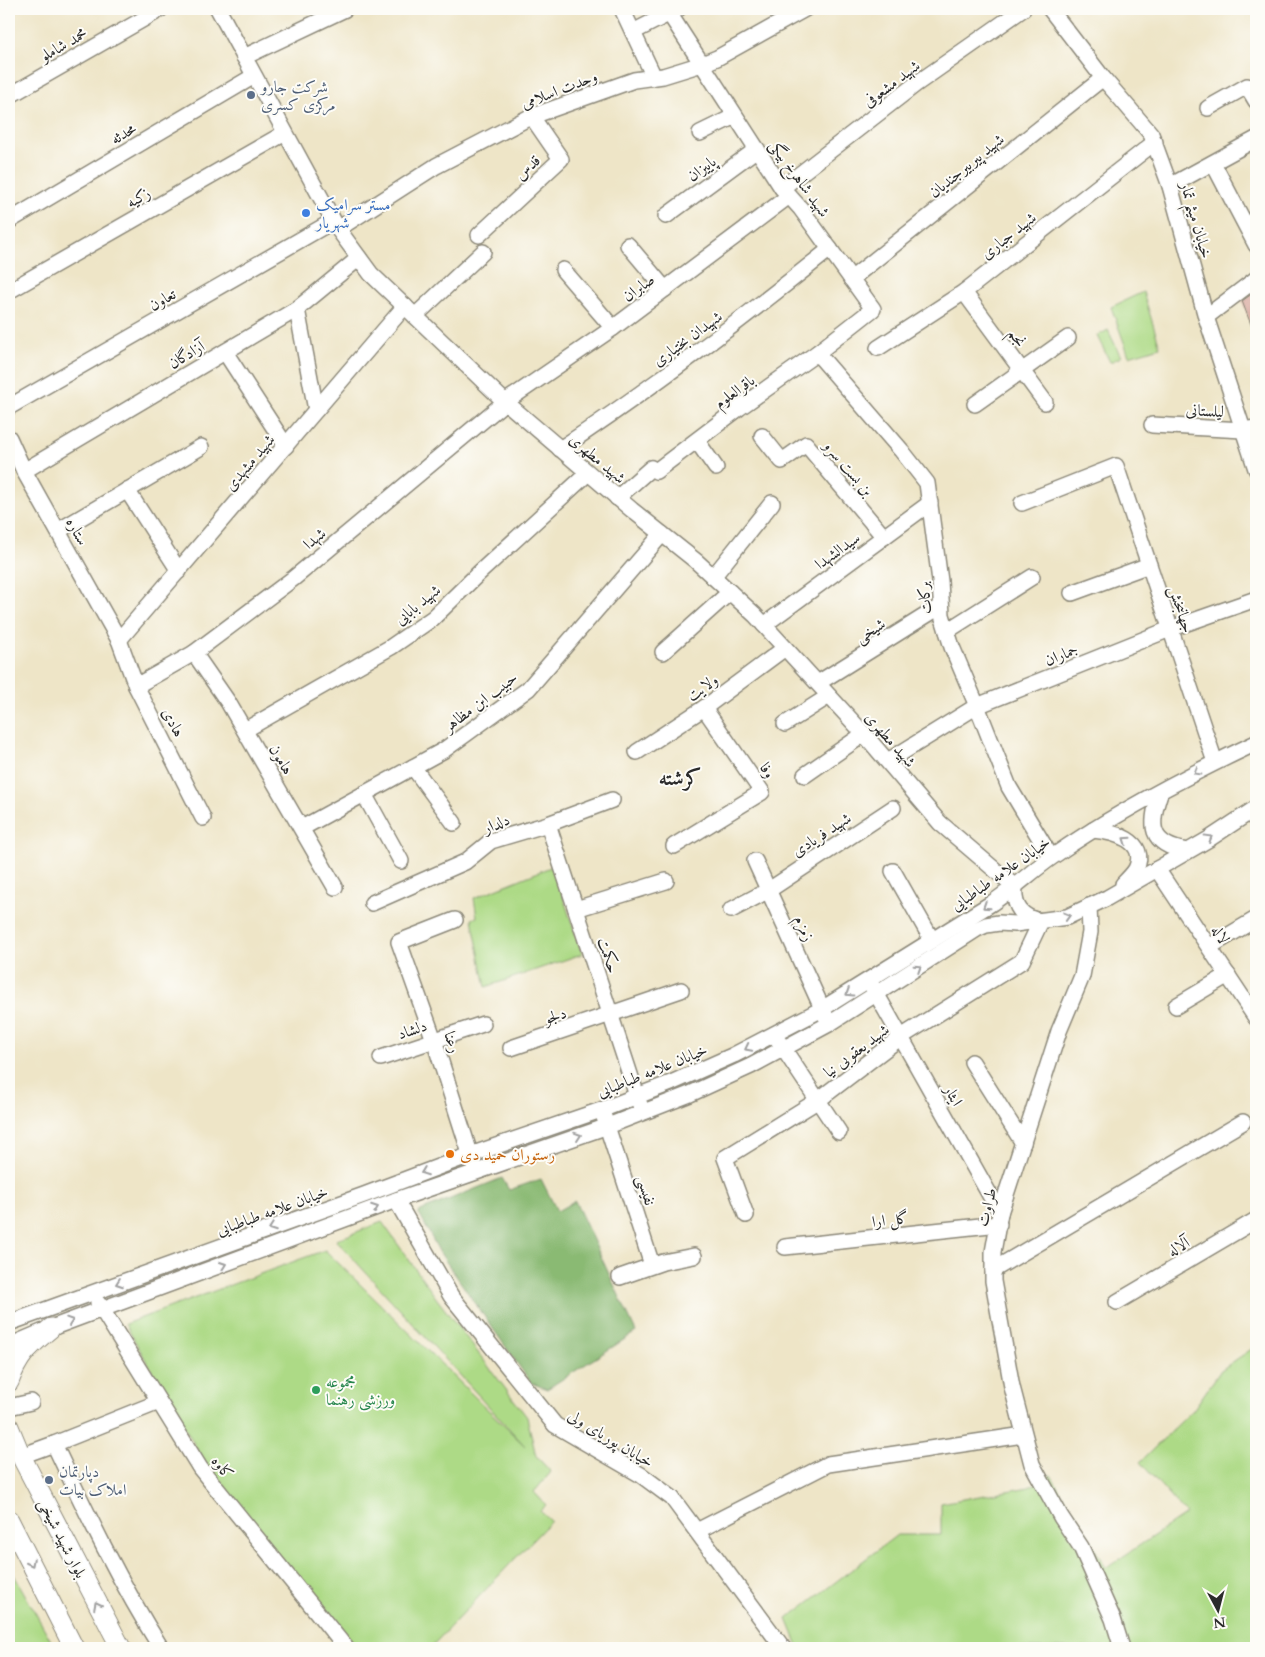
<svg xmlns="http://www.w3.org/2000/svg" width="1265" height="1657" viewBox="0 0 1265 1657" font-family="Cardo,Amiri,serif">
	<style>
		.green { fill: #adda86; stroke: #6c8258 }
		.forest { fill: #8aba73; stroke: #5a724f }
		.building { fill: #d39f94 }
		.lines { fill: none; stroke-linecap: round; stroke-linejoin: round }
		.minor-casing { stroke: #8c8879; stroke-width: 18 }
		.major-casing { stroke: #8c8879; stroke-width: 21 }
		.minor { stroke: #fff; stroke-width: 15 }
		.major { stroke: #fff; stroke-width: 19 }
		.oneway { stroke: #a0a0a0 }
		.service-dot { fill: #5c6f8a; stroke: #fdfcf7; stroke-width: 2 }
		.shop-dot { fill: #3f7fe0; stroke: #fdfcf7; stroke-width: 2 }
		.food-dot { fill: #e8710a; stroke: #fdfcf7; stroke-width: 2 }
		.leisure-dot { fill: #2e9e5b; stroke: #fdfcf7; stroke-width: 2 }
		.labels { text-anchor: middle; stroke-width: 4; stroke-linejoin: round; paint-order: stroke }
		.street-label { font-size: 16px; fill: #2b2b2b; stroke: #fdfcf7 }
		.service-label { font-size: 16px; fill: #4e5e75; stroke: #fdfcf7; text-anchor: start }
		.shop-label { font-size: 16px; fill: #366cbe; stroke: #fdfcf7; text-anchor: start }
		.food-label { font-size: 16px; fill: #c56008; stroke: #fdfcf7; text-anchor: start }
		.leisure-label { font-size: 16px; fill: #27864d; stroke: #fdfcf7; text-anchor: start }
		.district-label { font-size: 21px; font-weight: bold; fill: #2b2b2b; stroke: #fdfcf7 }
	</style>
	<rect width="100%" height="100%" fill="#fdfcf7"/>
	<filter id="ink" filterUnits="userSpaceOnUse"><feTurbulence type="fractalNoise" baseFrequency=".02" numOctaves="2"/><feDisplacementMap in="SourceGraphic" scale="10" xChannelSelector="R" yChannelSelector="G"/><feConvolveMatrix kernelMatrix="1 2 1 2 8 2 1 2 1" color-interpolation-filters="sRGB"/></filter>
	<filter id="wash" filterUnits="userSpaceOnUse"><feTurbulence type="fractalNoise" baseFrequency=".0096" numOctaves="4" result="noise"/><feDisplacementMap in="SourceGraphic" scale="20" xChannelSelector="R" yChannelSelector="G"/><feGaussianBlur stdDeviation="1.12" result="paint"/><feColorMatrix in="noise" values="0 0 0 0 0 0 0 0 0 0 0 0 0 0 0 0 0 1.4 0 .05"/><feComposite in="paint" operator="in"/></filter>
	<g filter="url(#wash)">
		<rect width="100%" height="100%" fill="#eee5c7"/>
		<g class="green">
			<path d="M1143 292 1160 347 1129 356 1111 307Z"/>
			<path d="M1108 330 1121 357 1110 362 1097 336Z"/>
			<path d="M553 866 582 954 486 987 472 919 477 917 474 898Z"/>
			<path d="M382 1222 437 1299 527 1417 536 1456 551 1472 534 1492 546 1505 540 1511 551 1521 430 1648H355L239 1522 125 1324 325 1250 525 1446 336 1240Z"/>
			<path d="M1256 1346V1648H799L787 1619 897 1535H941V1503L1029 1487 1051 1475 1106 1568 1186 1514 1140 1462 1193 1410 1221 1370Z"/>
			<path d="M9 1566 55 1648H9Z"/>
		</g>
		<path class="forest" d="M502 1178 509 1190 541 1179 557 1211 575 1201 636 1332 547 1389 531 1383 440 1253 418 1212Z"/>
		<g id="blocks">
			<path class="building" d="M1256 291V335H1255L1242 301Z"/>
		</g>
	</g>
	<g filter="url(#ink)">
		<use href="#blocks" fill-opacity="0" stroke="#8c8879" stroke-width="1"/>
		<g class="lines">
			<defs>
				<g id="minor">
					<path d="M218 9 338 229 371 274 502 399 632 510 696 561 755 615 864 734 940 823 1015 887C1013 907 1022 918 1041 921L1022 961 901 1037 817 1101 725 1158 746 1215"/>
					<path d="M622 9 654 77"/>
					<path d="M1050 9 1103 78 1151 134 1170 186 1206 317 1256 469"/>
					<path d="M633 32 678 9"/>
					<path d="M244 57 345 9"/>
					<path d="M9 96 161 9"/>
					<path d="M1208 108 1247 86 1256 101"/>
					<path d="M700 133 735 116"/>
					<path d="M1213 163 1256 245"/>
					<path d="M1170 186 1256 139"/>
					<path d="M782 188 916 84 1023 9"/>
					<path d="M666 216 757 149"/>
					<path d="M9 221 254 76"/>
					<path d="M338 229 436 166 530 117 634 80 663 76 702 64 717 58 805 9"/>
					<path d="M479 235 561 159 532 117"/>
					<path d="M628 245 665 289"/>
					<path d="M563 270 613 328"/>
					<path d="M851 279 1103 78"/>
					<path d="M9 291 285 133"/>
					<path d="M964 292 1045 402"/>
					<path d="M297 309 316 410"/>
					<path d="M415 316 483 252"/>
					<path d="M1206 317 1256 279"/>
					<path d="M878 348 964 292 1155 142"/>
					<path d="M225 352 286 446"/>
					<path d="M817 353 901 450 927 483 940 581 942 615 952 647 977 706 1009 787 1051 857"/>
					<path d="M975 404 1068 338"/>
					<path d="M9 407 333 221"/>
					<path d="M1152 425 1243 430 1256 428"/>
					<path d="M762 436 782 461 806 444 884 537"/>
					<path d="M9 438 24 471 119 640 136 686 203 818"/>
					<path d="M697 441 716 468"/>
					<path d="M560 449C653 387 742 320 830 249"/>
					<path d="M24 471 297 309 359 258"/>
					<path d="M127 490 179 571"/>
					<path d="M617 498 651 468 656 471 739 408 817 353 873 309 801 209 782 188 669 13"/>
					<path d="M1022 503 1116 466 1215 762"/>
					<path d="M58 531 201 447"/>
					<path d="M713 577 772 503"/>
					<path d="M1072 593 1149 565"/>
					<path d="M764 625 930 503"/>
					<path d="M947 631 1032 577"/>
					<path d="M119 640 405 306"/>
					<path d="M663 652 730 592"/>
					<path d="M194 653 228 702 335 887"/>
					<path d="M818 683 941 606"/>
					<path d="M136 686 194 653 294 578 505 402 613 328 789 196"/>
					<path d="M785 724 829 696"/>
					<path d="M245 730 391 647 433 618 479 573 588 473"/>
					<path d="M637 752 704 708 785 648"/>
					<path d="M888 761 977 706 1170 629 1256 599"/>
					<path d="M413 767 454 823"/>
					<path d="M805 775 864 734"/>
					<path d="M1160 793C1149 825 1149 845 1187 851"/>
					<path d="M364 794 401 861"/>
					<path d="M548 824 640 1105"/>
					<path d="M302 828 444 750 528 689 662 534"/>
					<path d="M1093 830C1113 832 1149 840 1136 869 1133 874 1127 880 1123 884"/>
					<path d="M674 846 762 792 704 708"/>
					<path d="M755 861 826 1017"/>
					<path d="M1157 869 1256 1018"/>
					<path d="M893 871 932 940"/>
					<path d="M372 903 465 862 491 841 548 824 612 800"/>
					<path d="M1089 906 1090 932 1082 976 1059 1031 1000 1213 993 1252V1281L1012 1387 1032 1464 1061 1517 1081 1547 1113 1619 1122 1648"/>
					<path d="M576 909 666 881"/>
					<path d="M731 910 769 890 893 808"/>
					<path d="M455 920 399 942 434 1040 473 1163"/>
					<path d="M1209 947 1256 919"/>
					<path d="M872 986 1000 1213"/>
					<path d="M1176 1006 1228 975"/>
					<path d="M779 1042 839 1132"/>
					<path d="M511 1048 681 990"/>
					<path d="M381 1058 483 1024"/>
					<path d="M972 1062 1023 1143"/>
					<path d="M604 1117 652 1265"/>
					<path d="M396 1200 451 1296 555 1425 641 1475 672 1498 783 1648"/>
					<path d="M785 1247 999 1224"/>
					<path d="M993 1270 1243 1122"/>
					<path d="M620 1277 663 1262 694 1256"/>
					<path d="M1117 1302 1256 1220"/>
					<path d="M98 1303 200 1468 346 1648"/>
					<path d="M9 1323 364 1195 470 1155 601 1110 671 1083 734 1055 822 1009 992 903C1013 889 1032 871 1052 857 1115 813 1188 775 1256 743"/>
					<path d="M9 1346 51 1328 396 1200 608 1126 690 1094 751 1066 829 1024 977 929 986 925 999 923 1015 924 1067 917 1107 898 1209 839 1256 808"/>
					<path d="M9 1407 31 1402"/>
					<path d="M54 1444 159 1402"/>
					<path d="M21 1456 54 1444C87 1514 120 1583 161 1648"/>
					<path d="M697 1531 828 1464 1024 1435"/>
				</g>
				<g id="major">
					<path d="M9 1382C19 1354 29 1347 51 1328"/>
					<path d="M9 1427 21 1456 121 1648"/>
					<path d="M9 1520 74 1648"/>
				</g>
			</defs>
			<use href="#minor" class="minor-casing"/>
			<use href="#major" class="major-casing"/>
			<use href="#minor" class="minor"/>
			<use href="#major" class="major"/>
		</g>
		<defs><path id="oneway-chevron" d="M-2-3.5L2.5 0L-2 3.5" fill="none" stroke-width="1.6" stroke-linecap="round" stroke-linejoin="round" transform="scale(1.25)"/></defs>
		<g class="oneway">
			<use href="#oneway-chevron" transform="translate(1197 772) rotate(150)"/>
			<use href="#oneway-chevron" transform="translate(1209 838) rotate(-31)"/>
			<use href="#oneway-chevron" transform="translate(1126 840) rotate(-146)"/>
			<use href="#oneway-chevron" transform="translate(986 906) rotate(147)"/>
			<use href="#oneway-chevron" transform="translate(1067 916) rotate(-17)"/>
			<use href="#oneway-chevron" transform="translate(918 968) rotate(-33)"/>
			<use href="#oneway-chevron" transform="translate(849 993) rotate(148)"/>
			<use href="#oneway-chevron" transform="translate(748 1048) rotate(153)"/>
			<use href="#oneway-chevron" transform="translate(578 1136) rotate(-19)"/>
			<use href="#oneway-chevron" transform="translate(424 1172) rotate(159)"/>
			<use href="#oneway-chevron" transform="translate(375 1208) rotate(-20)"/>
			<use href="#oneway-chevron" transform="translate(272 1228) rotate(160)"/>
			<use href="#oneway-chevron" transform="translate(223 1265) rotate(-20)"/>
			<use href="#oneway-chevron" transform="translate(119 1283) rotate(160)"/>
			<use href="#oneway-chevron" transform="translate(70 1321) rotate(-19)"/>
			<use href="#oneway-chevron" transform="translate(31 1563) rotate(63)"/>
			<use href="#oneway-chevron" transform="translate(97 1605) rotate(-117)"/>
		</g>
	</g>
	<g class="service-dot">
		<circle cx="251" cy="95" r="5"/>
		<circle cx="49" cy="1480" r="5"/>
	</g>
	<circle class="shop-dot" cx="306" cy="213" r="5"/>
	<circle class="food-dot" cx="450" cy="1154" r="5"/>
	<circle class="leisure-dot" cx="316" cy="1390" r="5"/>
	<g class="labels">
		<g class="street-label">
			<text transform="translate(63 44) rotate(-30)" y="6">محمد شاملو</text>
			<text transform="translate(891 83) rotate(-37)" y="6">شهید مشعوفی</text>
			<text transform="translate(559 89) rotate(-21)" y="6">وحدت اسلامی</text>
			<text transform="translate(123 133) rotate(-31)" y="6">محدثه</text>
			<text transform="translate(966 165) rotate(-39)" y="6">شهید پیربیرجندیان</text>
			<text transform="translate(527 167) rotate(-43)" y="6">قدس</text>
			<text transform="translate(701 168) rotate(-36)" y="6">پاییزان</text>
			<text transform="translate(800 178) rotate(54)" y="6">شهید شاهرخ بیگی</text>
			<text transform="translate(138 197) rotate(-30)" y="6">زکیه</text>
			<text transform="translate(1197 220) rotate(74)" y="6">خیابان میثم تمار</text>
			<text transform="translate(1008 235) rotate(-38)" y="6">شهید جباری</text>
			<text transform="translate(638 287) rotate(-37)" y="6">صابران</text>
			<text transform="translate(162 299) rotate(-30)" y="6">تعاون</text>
			<text transform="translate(1018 337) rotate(54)" y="6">نجم</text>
			<text transform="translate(687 338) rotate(-36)" y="6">شهیدان بختیاری</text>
			<text transform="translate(186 354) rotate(-31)" y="6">آزادگان</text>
			<text transform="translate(734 391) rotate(-36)" y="6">باقرالعلوم</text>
			<text transform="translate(1205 410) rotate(3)" y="6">لیلستانی</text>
			<text transform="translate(598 458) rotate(40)" y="6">شهید مطهری</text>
			<text transform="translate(249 462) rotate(-50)" y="6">شهید مشهدی</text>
			<text transform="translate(849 468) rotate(50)" y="6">بن بست سرو</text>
			<text transform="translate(78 531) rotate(61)" y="6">ستاره</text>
			<text transform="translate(314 538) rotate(-40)" y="6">شهدا</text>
			<text transform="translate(837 550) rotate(-36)" y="6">سیدالشهدا</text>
			<text transform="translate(924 598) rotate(-95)" y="6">برکات</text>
			<text transform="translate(417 604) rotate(-39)" y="6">شهید بابایی</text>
			<text transform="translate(1182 609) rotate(72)" y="6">جهانبخش</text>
			<text transform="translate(870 630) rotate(-32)" y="6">شیخی</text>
			<text transform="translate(1061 654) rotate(-22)" y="6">جماران</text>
			<text transform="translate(702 687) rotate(-36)" y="6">ولایت</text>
			<text transform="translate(480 701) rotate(-37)" y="6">حبیب ابن مظاهر</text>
			<text transform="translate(174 722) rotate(63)" y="6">هادی</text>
			<text transform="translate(891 739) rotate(49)" y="6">شهید مطهری</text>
			<text transform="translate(282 759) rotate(60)" y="6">هامون</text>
			<text transform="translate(768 770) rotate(57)" y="6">وفا</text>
			<text transform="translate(496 823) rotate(-22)" y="6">دلدار</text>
			<text transform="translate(821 834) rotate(-33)" y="6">شهید فریادی</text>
			<text transform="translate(1000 873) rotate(-35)" y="6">خیابان علامه طباطبایی</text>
			<text transform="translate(805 928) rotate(66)" y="6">زمزم</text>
			<text transform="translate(1221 934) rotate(56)" y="6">لاله</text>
			<text transform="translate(609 955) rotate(72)" y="6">حکمت</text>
			<text transform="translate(555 1015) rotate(-18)" y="6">دلجو</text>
			<text transform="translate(412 1029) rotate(-19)" y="6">دلشاد</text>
			<text transform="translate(453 1042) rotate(72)" y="6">رعنا</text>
			<text transform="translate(856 1050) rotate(-37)" y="6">شهید یعقوبی نیا</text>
			<text transform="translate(652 1070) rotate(-22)" y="6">خیابان علامه طباطبایی</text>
			<text transform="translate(954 1095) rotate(61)" y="6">ایثار</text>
			<text transform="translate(647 1190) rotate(73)" y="6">نفیسی</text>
			<text transform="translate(986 1207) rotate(-76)" y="6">طراوت</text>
			<text transform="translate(272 1210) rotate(-20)" y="6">خیابان علامه طباطبایی</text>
			<text transform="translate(890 1219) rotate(-6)" y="6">گل ارا</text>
			<text transform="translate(1178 1246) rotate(-31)" y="6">آلاله</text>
			<text transform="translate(611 1438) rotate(31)" y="6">خیابان پوریای ولی</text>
			<text transform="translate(223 1467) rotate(52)" y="6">کاوه</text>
			<text transform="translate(63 1538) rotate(63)" y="6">بلوار شهید شیخی</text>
		</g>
		<g class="service-label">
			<text x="261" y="92">شرکت جارو<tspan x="261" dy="18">مرکزی کسری</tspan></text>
			<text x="59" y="1477">دپارتمان<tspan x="59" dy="18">املاک بیات</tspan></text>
		</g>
		<g class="shop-label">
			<text x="316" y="210">مستر سرامیک<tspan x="316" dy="18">شهریار</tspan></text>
		</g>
		<g class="food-label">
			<text x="460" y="1160">رستوران حمید دی</text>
		</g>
		<g class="leisure-label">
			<text x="326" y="1387">مجموعه<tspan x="326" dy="18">ورزشی رهنما</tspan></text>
		</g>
		<g class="district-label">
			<text x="680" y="785">کرشته</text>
		</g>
	</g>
	<rect width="1265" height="1657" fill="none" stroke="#fdfcf7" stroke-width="30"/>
	<g transform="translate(1218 1610) rotate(173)" stroke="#fdfcf7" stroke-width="4" paint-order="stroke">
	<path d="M0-4L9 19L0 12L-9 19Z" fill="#2b2b2b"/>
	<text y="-8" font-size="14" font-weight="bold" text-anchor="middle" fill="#2b2b2b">N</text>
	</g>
</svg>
